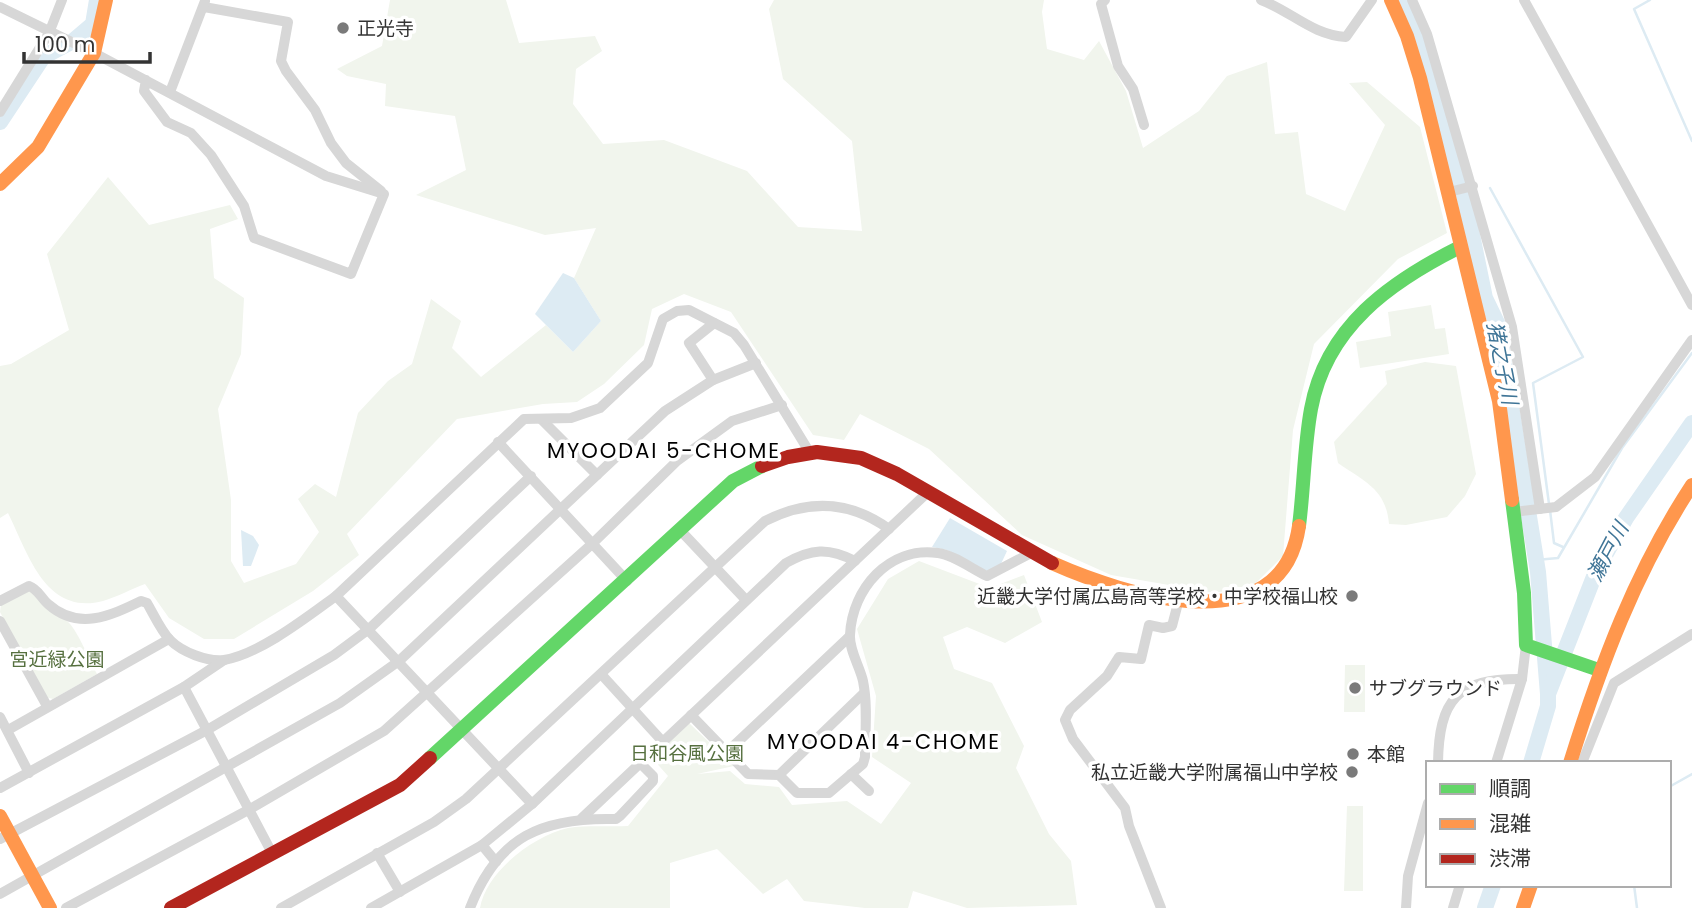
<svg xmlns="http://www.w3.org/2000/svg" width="1692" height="908" viewBox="0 0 1692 908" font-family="Poppins,'Noto Sans JP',sans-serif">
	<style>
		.green { fill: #f1f5ed }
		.water { fill: #ddebf3 }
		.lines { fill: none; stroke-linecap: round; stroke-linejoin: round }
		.stream { stroke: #ddebf3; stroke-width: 2.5 }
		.river { stroke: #ddebf3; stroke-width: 16 }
		.street { stroke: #d7d7d7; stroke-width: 10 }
		.fast { stroke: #63d668; stroke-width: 14 }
		.slow { stroke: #ff974d; stroke-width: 14 }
		.jam { stroke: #b3261e; stroke-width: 14 }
		.poi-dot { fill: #7a7a7a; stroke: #fff; stroke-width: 2.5 }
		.labels { text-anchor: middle; stroke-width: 7; stroke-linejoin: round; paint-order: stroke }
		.poi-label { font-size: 19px; fill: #333; stroke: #fff; text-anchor: start }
		.park-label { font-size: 19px; fill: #56703f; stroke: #fff }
		.water-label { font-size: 21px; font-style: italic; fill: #3f7597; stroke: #fff }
		.neighbourhood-label { font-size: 21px; letter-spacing: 2px; fill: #000; stroke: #fff }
	</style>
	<rect width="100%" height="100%" fill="#fff"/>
	<g class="green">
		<path d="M390 0H506L519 43 595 36 602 51 576 69 573 104 603 144 664 140 747 171 798 227 862 231 852 141 783 79 769 9 774 0H1044L1042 12 1047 49 1084 60 1099 41 1126 91 1143 148 1199 111 1227 76 1267 62 1275 134 1298 132 1306 194 1345 211 1385 125 1349 83 1367 82 1420 127 1447 233 1398 259 1314 344 1293 430 1283 556 1254 585 1215 593 1111 575 1022 535 929 449 860 414 844 440 813 435 731 312 684 294 652 309 644 345 604 384 577 402 543 404 457 419 347 534 359 555 313 591 234 639H204L169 618 145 584C131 589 117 597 103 601 45 616 28 553 8 513L0 518V366L11 364 69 330 47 254 108 177 149 225 230 205 238 219 210 229 214 278 244 298 241 354 218 409 231 500V561L244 583 296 564 319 532 298 499 315 484 336 497 358 413 388 381 412 364 431 299 461 321 452 348 481 377 546 325 573 352 601 321 574 278 596 228 545 235 416 195 466 170 455 116 385 106 386 84 347 76 337 69 382 46Z"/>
		<path d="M1431 305 1435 329 1445 328 1449 354 1360 368 1356 342 1391 336 1388 312Z"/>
		<path d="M1425 362 1456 366 1476 474 1465 496 1447 517 1406 525 1389 524C1386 489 1365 482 1338 463L1334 442 1387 384 1385 371Z"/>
		<path d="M919 561 990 588 1024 575 1042 622 1005 643 967 627 943 637 954 669 992 683 1024 746 1016 768 1049 834 1071 861 1077 905 967 908 913 891 908 908H865L804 901 787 879 763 894 717 849 670 863V908H480C486 872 533 836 568 828 587 825 609 827 628 826L668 776 652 758 689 723 734 766 697 774 730 771 745 784 779 787 792 805 847 801 881 824 911 783 872 757 876 696 857 629 888 579Z"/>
		<path d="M26 590 35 592C44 608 53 611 67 621 77 629 90 661 97 674L53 699 45 697 0 612 1 604Z"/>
		<path d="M1345 665H1365V712H1344Z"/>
		<path d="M1347 806H1363V891H1344Z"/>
	</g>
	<g class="water">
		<path d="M563 273 574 278 601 321 573 352 535 314Z"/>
		<path d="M950 518 1007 551 1000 566 986 571 947 550 932 547Z"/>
		<path d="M241 530 253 536 259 545 251 566H243Z"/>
	</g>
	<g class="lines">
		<g class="stream">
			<path d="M1650 0 1634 9 1692 141"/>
			<path d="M1490 188 1583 357 1533 383 1549 504"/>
			<path d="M1550 510 1554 543 1563 547"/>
			<path d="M1536 560 1558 558 1622 448 1692 353"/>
			<path d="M1669 787 1692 774"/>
			<path d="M1634 885 1637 908"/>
		</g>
		<g class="river">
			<path d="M1402 0 1418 43 1463 191 1485 298 1498 325 1538 572 1548 694"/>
			<path d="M0 122 43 57 73 41 93 24 97 0"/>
			<path d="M1531 763 1548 706V694L1597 569 1626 518 1692 423"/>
			<path d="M1485 908 1493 885"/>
		</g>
		<g class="street">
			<path d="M1105 0 1101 4 1118 66 1133 89 1144 125"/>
			<path d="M1261 0C1291 11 1312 35 1346 37L1372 0"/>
			<path d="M1412 0 1427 34 1512 327 1540 509"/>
			<path d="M1524 0 1692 305"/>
			<path d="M0 7 94 53 326 176 384 194 351 274 254 238 244 206 211 155 191 133 167 122 144 91 146 80"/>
			<path d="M204 7 288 22 281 61 286 71 315 110 331 143 346 163 381 191"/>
			<path d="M170 92 205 1"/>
			<path d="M0 112 49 33 62 0"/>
			<path d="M1449 192 1473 186"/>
			<path d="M713 380 689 343 714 323"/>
			<path d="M541 419 597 475"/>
			<path d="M498 442 627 581"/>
			<path d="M1514 512 1556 507 1595 477 1692 340"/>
			<path d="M680 530 746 600"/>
			<path d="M336 596 532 804"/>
			<path d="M0 601 29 586C38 589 41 598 48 604 78 631 110 616 141 601L147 603C154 615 161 631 170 640 182 652 207 662 224 660 260 654 307 617 336 596L524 419 571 418 600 408 648 363 663 319 677 311 689 310 734 333 744 345 810 453"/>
			<path d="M0 621 47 706"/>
			<path d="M601 674 663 742"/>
			<path d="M184 687 272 853"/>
			<path d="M691 715 748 774 779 775 797 793H829L863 764 865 757C865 733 868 705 863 681 860 667 849 650 850 635 852 589 889 546 938 553 954 555 972 569 987 576L1029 554"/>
			<path d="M0 717 29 773"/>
			<path d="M8 730 169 639"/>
			<path d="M727 752 849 637"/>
			<path d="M1438 763C1439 700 1457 678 1522 679"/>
			<path d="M1496 763 1522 679 1526 645"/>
			<path d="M1582 763 1614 683 1692 634"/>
			<path d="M851 774 869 791"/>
			<path d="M779 775 864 693"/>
			<path d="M0 788 184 687 224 660"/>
			<path d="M582 818 928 492"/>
			<path d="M0 839 207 730 334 655 369 629 531 476"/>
			<path d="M482 845 496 862"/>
			<path d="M377 853 400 892"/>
			<path d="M0 894 340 703 399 661 665 411 713 380 756 363"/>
			<path d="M66 908 250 809 384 731 593 543 677 461 732 421 782 405"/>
			<path d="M281 908 434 822 466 799 765 521C808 499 849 500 889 529"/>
			<path d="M371 908 482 845 532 804 786 563C811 549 828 547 855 561"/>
			<path d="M470 908C498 836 542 817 616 819L620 816 653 781V776L640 763"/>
			<path d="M1161 908 1129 826 1125 808 1073 739 1065 720 1070 710 1107 676 1119 657 1141 659 1149 625 1163 628 1172 626 1178 603"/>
			<path d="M1406 908 1408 876 1428 803"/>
			<path d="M1453 908 1460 885"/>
		</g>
		<g class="fast">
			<path d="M1512 500 1524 593 1526 645 1599 670"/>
			<path d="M1299 526C1304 487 1304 447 1311 409 1326 327 1390 282 1460 247"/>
			<path d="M430 758 733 481 762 466"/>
		</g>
		<g class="slow">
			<path d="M1391 0 1407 36 1420 78 1499 401 1512 500"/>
			<path d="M0 184 38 147 94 53 106 0"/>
			<path d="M1052 563C1124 595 1282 646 1299 526"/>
			<path d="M1570 763C1601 664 1635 572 1692 485"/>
			<path d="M0 816 50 908"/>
			<path d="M1523 908 1531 885"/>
		</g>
		<g class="jam">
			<path d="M762 466 788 457 817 452 861 458 897 474 1052 563"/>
			<path d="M171 908 400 785 430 758"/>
		</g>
	</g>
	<g class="poi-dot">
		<circle cx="343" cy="28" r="7"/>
		<circle cx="1352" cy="596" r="7"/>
		<circle cx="1355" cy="688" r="7"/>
		<circle cx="1353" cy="754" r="7"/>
		<circle cx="1352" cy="772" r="7"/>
	</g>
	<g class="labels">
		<g class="poi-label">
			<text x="357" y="35">正光寺</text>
			<text x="1338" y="603" text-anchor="end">近畿大学付属広島高等学校・中学校福山校</text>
			<text x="1369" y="695">サブグラウンド</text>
			<text x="1367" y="761">本館</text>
			<text x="1338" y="779" text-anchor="end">私立近畿大学附属福山中学校</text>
		</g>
		<g class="park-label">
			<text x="57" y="666">宮近緑公園</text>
			<text x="687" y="760">日和谷風公園</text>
		</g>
		<g class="water-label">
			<text transform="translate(1502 363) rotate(79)" y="7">猪之子川</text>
			<text transform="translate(1608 552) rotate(-62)" y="7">瀬戸川</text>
		</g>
		<g class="neighbourhood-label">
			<text x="664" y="458">MYOODAI 5-CHOME</text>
			<text x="884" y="749">MYOODAI 4-CHOME</text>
		</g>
	</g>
	<rect x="1426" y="761" width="245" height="126" fill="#ffffff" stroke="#adadad" stroke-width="2"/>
	<rect x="1440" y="784" width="35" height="10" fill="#63d668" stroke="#adadad" stroke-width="2"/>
	<text x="1489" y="796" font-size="21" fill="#333333">順調</text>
	<rect x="1440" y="819" width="35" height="10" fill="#ff974d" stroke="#adadad" stroke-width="2"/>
	<text x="1489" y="831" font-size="21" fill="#333333">混雑</text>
	<rect x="1440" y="854" width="35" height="10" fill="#b3261e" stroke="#adadad" stroke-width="2"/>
	<text x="1489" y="866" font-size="21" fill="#333333">渋滞</text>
	<path d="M24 52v10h126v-10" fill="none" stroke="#333333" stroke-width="3.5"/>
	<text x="35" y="52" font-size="21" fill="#333333" stroke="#ffffff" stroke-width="5" paint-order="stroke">100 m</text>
</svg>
